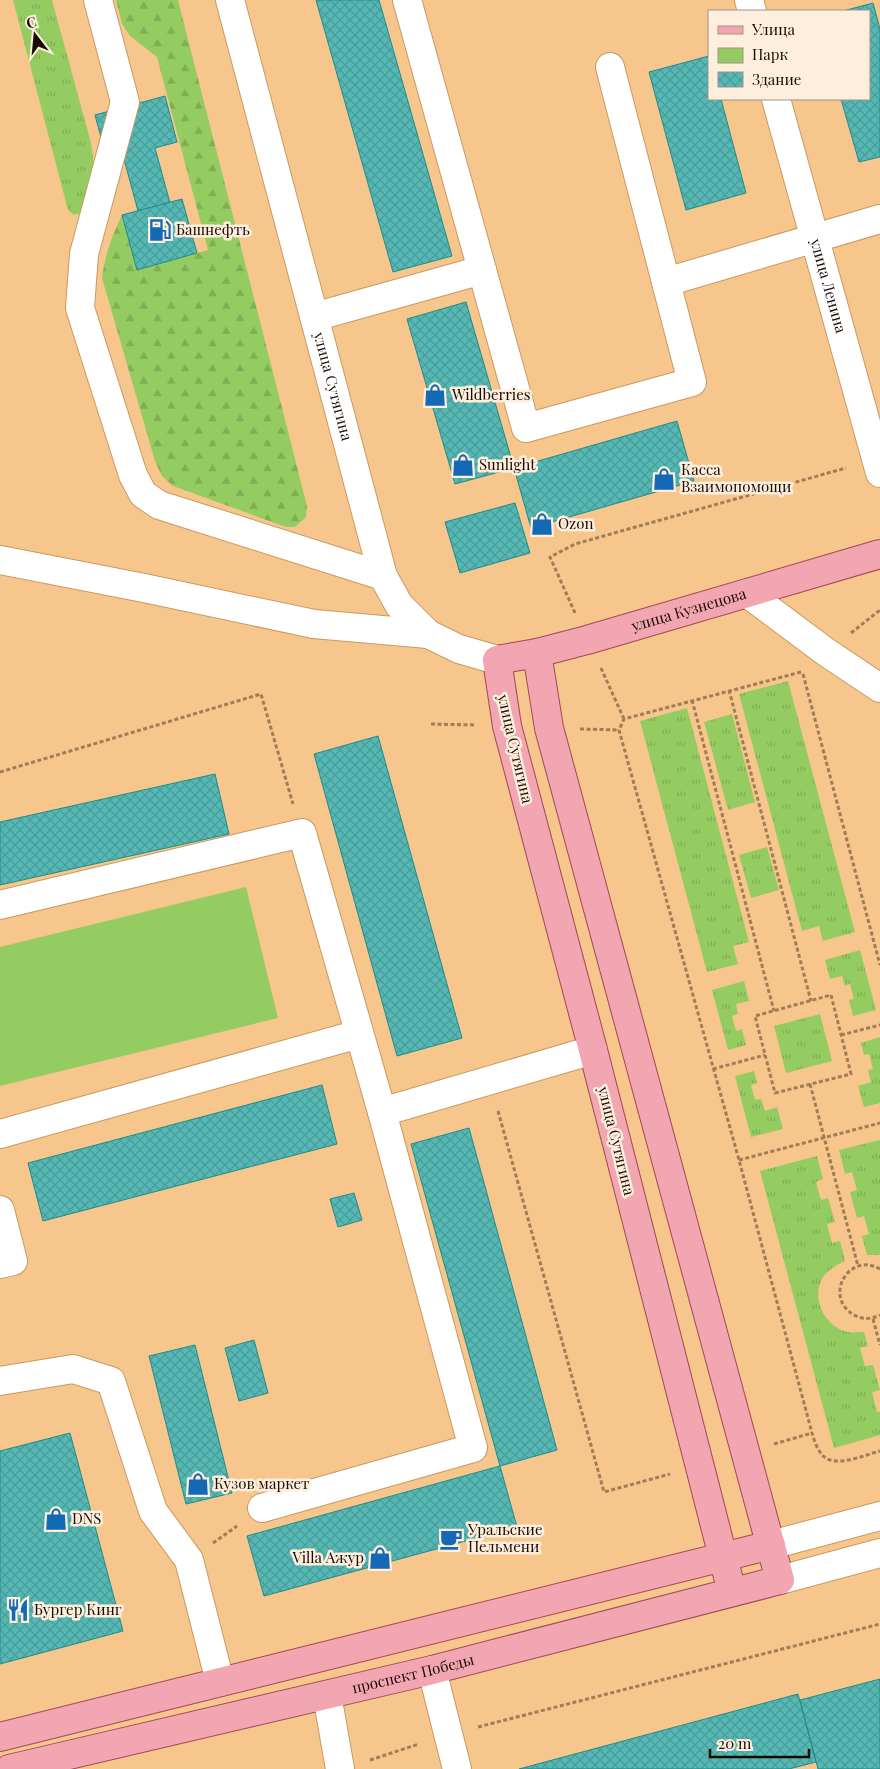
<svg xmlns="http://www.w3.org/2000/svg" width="880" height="1769" viewBox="0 0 880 1769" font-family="'Playfair Display',serif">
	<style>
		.grass { fill: url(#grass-tufts) }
		.forest { fill: url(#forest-firs) }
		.park { fill: #95cc62 }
		.building { fill: url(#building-cross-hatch); stroke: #1e8c89 }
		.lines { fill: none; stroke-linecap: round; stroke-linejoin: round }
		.minor-casing { stroke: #c89a61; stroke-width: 30 }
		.major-casing { stroke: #a04853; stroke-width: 30 }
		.path { stroke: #a07d55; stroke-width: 3; stroke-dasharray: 4 2.5; stroke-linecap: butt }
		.minor { stroke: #fff; stroke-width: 28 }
		.major { stroke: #f1a6b2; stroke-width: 28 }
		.labels { text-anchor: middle; stroke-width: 5; stroke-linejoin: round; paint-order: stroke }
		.poi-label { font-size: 15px; fill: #1a0a00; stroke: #fdeedd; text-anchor: start }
		.street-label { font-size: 15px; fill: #1a0a00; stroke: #fdeedd }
	</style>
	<defs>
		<pattern id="grass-tufts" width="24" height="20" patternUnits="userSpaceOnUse" patternTransform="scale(1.25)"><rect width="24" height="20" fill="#95cc62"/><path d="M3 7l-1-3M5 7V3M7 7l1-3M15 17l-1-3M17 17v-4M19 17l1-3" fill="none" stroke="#80ae53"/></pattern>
		<pattern id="forest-firs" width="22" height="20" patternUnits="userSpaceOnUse" patternTransform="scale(1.25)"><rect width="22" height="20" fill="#95cc62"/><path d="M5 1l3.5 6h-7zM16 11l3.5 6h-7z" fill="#80ae53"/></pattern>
		<pattern id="building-cross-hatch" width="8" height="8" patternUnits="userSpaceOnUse" patternTransform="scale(1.25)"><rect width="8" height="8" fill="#55b8b4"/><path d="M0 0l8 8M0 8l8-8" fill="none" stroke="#499d99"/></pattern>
	</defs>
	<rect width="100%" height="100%" fill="#f6c68c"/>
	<g class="grass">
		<path d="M13 0H52L91 143 96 180 85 212 74 215 68 210Z"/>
		<path d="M788 681 855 932 823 941 819 926 802 931 739 694Z"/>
		<path d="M687 708 749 942 733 946 738 964 707 972 640 721Z"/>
		<path d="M732 714 755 802 728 810 704 722Z"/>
		<path d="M767 847 779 890 751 898 739 855Z"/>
		<path d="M860 950 876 1010 853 1016 849 1000 854 999 850 984 845 986 842 976 830 979 825 960Z"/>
		<path d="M744 981 749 1001 736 1004 738 1014 732 1016 736 1031 742 1029 746 1045 728 1050 712 990Z"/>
		<path d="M820 1014 832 1061 786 1073 774 1026Z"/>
		<path d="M880 1037V1103L864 1107 858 1086 871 1082 868 1070 873 1069 869 1054 864 1055 861 1043Z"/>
		<path d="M754 1071 757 1083 751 1085 755 1100 761 1099 765 1111 777 1107 783 1129 751 1137 735 1076Z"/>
		<path d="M880 1140V1255H867L862 1236 869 1234 864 1216 857 1218 850 1192 857 1190 852 1172 845 1174 839 1150Z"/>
		<path d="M817 1156 823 1179 816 1182 821 1200 828 1198 835 1222 827 1224 832 1243 840 1241 845 1261C837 1265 829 1269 823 1277 810 1298 825 1327 848 1332 853 1333 859 1332 864 1332L868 1346 860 1348 865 1366 873 1365 880 1390 872 1392 877 1412H880V1435L834 1448 760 1171Z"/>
	</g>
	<path class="forest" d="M116 0H178L307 506 306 517 295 527H286L173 486 162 476 155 461 102 278C105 254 112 236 122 215L138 270 208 250 157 57 130 36 122 24Z"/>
	<path class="park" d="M246 887 278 1018 0 1086V947Z"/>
	<g class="building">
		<path d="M316 0H379L452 256 393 272Z"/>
		<path d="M873 3 880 29V157L859 162 841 99H869V11H843Z"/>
		<path d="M709 56V99H721L746 193 686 210 649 72Z"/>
		<path d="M165 96 177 142 155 148 170 203 138 211 124 159 108 163 95 115Z"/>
		<path d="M182 199 197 253 137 270 122 215Z"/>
		<path d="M466 302 514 468 455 484 407 319Z"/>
		<path d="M677 421 694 481 531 528 514 468Z"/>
		<path d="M515 503 530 553 460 573 445 522Z"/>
		<path d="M378 736 462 1038 397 1056 314 754Z"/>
		<path d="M215 774 229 834 0 885V822Z"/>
		<path d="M322 1085 337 1144 43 1221 28 1163Z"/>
		<path d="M469 1128 557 1450 500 1466 411 1144Z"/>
		<path d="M354 1193 362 1220 338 1227 330 1199Z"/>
		<path d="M254 1340 268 1393 239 1401 225 1348Z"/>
		<path d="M195 1345 232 1493 186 1504 149 1356Z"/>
		<path d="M70 1433 123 1631 0 1664V1451Z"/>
		<path d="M500 1466 517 1527 264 1596 247 1536Z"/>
		<path d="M880 1679V1769H818L800 1700Z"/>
		<path d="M798 1694 816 1762 789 1769H519Z"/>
	</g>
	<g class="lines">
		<defs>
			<g id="minor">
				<path d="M98 0 125 102 84 254 80 308 133 475 143 494 159 505 383 576"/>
				<path id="s1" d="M230 0 383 576 399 605 428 634 459 649 497 660"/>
				<path d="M407 0 526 428 692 382 610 67"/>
				<path d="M749 0 752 11"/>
				<path id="s2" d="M776 99 880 473"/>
				<path d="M666 282 880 219"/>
				<path d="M314 317 482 270"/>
				<path d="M0 560 144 588 314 624 428 634"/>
				<path d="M747 593 826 652 880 688"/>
				<path d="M0 905 302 833 382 1112 473 1448 262 1508"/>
				<path d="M382 1112 593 1050"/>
				<path d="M0 1134 359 1034"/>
				<path d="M0 1210 13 1261 0 1264"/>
				<path d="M0 1381 73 1369 111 1381 153 1511 189 1560 220 1682"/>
				<path d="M771 1545 880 1516"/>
				<path d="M780 1580 880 1553"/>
				<path d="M432 1670 457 1769"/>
				<path d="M327 1695 340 1769"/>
			</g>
			<g id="major">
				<path id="s3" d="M732 1592 593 1050 507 726 497 660 537 653 587 640 880 554"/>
				<path d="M0 1737 771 1545"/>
				<path id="s4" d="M9 1769 432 1670 780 1580 549 728 537 653"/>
			</g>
		</defs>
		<use href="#minor" class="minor-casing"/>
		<use href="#major" class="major-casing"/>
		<g class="path">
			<path d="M575 613 550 557 575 544 846 468"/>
			<path d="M851 633 880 610"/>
			<path d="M601 668 624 719"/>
			<path d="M801 672 624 719 619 730 739 1160 812 1433C814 1439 816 1447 820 1452 831 1471 864 1455 880 1451"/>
			<path d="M803 674 880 965"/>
			<path d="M729 690 811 1001"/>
			<path d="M692 700 774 1011"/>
			<path d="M431 724 476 725"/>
			<path d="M580 729 619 730"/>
			<path d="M0 772 261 694 293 804"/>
			<path d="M831 995 851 1074 775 1093 755 1016Z"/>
			<path d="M841 1035 880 1025"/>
			<path d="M713 1069 765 1055"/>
			<path d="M810 1084 858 1266"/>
			<path d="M498 1111 604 1492 670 1474"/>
			<path d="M739 1160 880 1123"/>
			<path d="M880 1269C850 1251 822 1296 854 1315 863 1320 872 1319 880 1315"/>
			<path d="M873 1319 880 1345"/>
			<path d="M774 1444 812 1433"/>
			<path d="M213 1543 237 1526"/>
			<path d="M478 1727 880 1624"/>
			<path d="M370 1760 419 1744"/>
		</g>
		<use href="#minor" class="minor"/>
		<use href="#major" class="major"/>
	</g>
	<defs>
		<symbol id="fuel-bare" viewBox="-9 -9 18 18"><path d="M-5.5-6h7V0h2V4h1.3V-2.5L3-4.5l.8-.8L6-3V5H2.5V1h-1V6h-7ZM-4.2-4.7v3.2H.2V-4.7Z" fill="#1369b6" stroke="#fdeedd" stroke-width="2.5" paint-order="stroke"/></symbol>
		<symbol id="shop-bare" viewBox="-9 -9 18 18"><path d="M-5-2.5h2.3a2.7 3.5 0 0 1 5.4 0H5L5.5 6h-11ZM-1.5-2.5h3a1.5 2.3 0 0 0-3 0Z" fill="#1369b6" stroke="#fdeedd" stroke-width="2.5" paint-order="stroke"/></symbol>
		<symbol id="cafe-bare" viewBox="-9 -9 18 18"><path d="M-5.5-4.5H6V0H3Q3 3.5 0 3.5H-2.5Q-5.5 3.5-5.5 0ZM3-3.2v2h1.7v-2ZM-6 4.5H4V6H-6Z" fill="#1369b6" stroke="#fdeedd" stroke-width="2.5" paint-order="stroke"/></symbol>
		<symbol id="restaurant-bare" viewBox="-9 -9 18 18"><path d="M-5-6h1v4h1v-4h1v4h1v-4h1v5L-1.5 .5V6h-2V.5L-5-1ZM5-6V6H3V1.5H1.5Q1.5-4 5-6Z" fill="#1369b6" stroke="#fdeedd" stroke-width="2.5" paint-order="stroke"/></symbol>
	</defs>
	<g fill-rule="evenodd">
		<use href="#fuel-bare" x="144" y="214" width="32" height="32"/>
		<use href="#shop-bare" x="419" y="379" width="32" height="32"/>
		<use href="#shop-bare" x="447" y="449" width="32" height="32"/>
		<use href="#shop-bare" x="648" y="463" width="32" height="32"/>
		<use href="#shop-bare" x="526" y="508" width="32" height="32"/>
		<use href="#shop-bare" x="182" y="1468" width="32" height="32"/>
		<use href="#shop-bare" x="40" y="1503" width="32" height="32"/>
		<use href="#cafe-bare" x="435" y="1523" width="32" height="32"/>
		<use href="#shop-bare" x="364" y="1542" width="32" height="32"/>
		<use href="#restaurant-bare" x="2" y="1594" width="32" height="32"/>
	</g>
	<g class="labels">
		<g class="poi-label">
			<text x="176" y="235">Башнефть</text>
			<text x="452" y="400">Wildberries</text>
			<text x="479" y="470">Sunlight</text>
			<text x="681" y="475">Касса<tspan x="681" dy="17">Взаимопомощи</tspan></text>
			<text x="558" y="529">Ozon</text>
			<text x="214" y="1489">Кузов маркет</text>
			<text x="72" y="1524">DNS</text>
			<text x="468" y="1535">Уральские<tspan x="468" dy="17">Пельмени</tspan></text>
			<text x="364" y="1563" text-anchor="end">Villa Ажур</text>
			<text x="34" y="1615">Бургер Кинг</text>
		</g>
		<g class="street-label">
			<text dy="5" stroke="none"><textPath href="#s2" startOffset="194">улица Ленина</textPath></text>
			<text dy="5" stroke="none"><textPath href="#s1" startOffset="400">улица Сутягина</textPath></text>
			<text dy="5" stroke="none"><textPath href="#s3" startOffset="1160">улица Кузнецова</textPath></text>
			<text transform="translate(515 749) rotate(77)" y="5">улица Сутягина</text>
			<text transform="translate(616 1141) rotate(76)" y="5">улица Сутягина</text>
			<text dy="5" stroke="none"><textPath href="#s4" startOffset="415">проспект Победы</textPath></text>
		</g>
	</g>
	<rect x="708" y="10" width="162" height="90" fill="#fdeedd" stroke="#a29385"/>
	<rect x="718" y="26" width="25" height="8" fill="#f1a6b2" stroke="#a29385"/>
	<text x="752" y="35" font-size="15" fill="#1a0a00">Улица</text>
	<rect x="718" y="48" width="25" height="15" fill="#95cc62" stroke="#a29385"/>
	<text x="752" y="60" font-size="15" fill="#1a0a00">Парк</text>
	<rect x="718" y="72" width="25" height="15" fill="url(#building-cross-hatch)" stroke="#a29385"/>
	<text x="752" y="85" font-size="15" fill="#1a0a00">Здание</text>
	<g transform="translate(35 35) rotate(344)" stroke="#fdeedd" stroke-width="4" paint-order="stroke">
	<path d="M0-4L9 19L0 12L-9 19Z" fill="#1a0a00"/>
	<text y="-8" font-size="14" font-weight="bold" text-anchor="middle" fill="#1a0a00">С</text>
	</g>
	<path d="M710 1749v8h99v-8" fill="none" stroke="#1a0a00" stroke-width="2.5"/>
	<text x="718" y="1749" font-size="15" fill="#1a0a00" stroke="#fdeedd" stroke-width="4" paint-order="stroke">20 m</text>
</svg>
